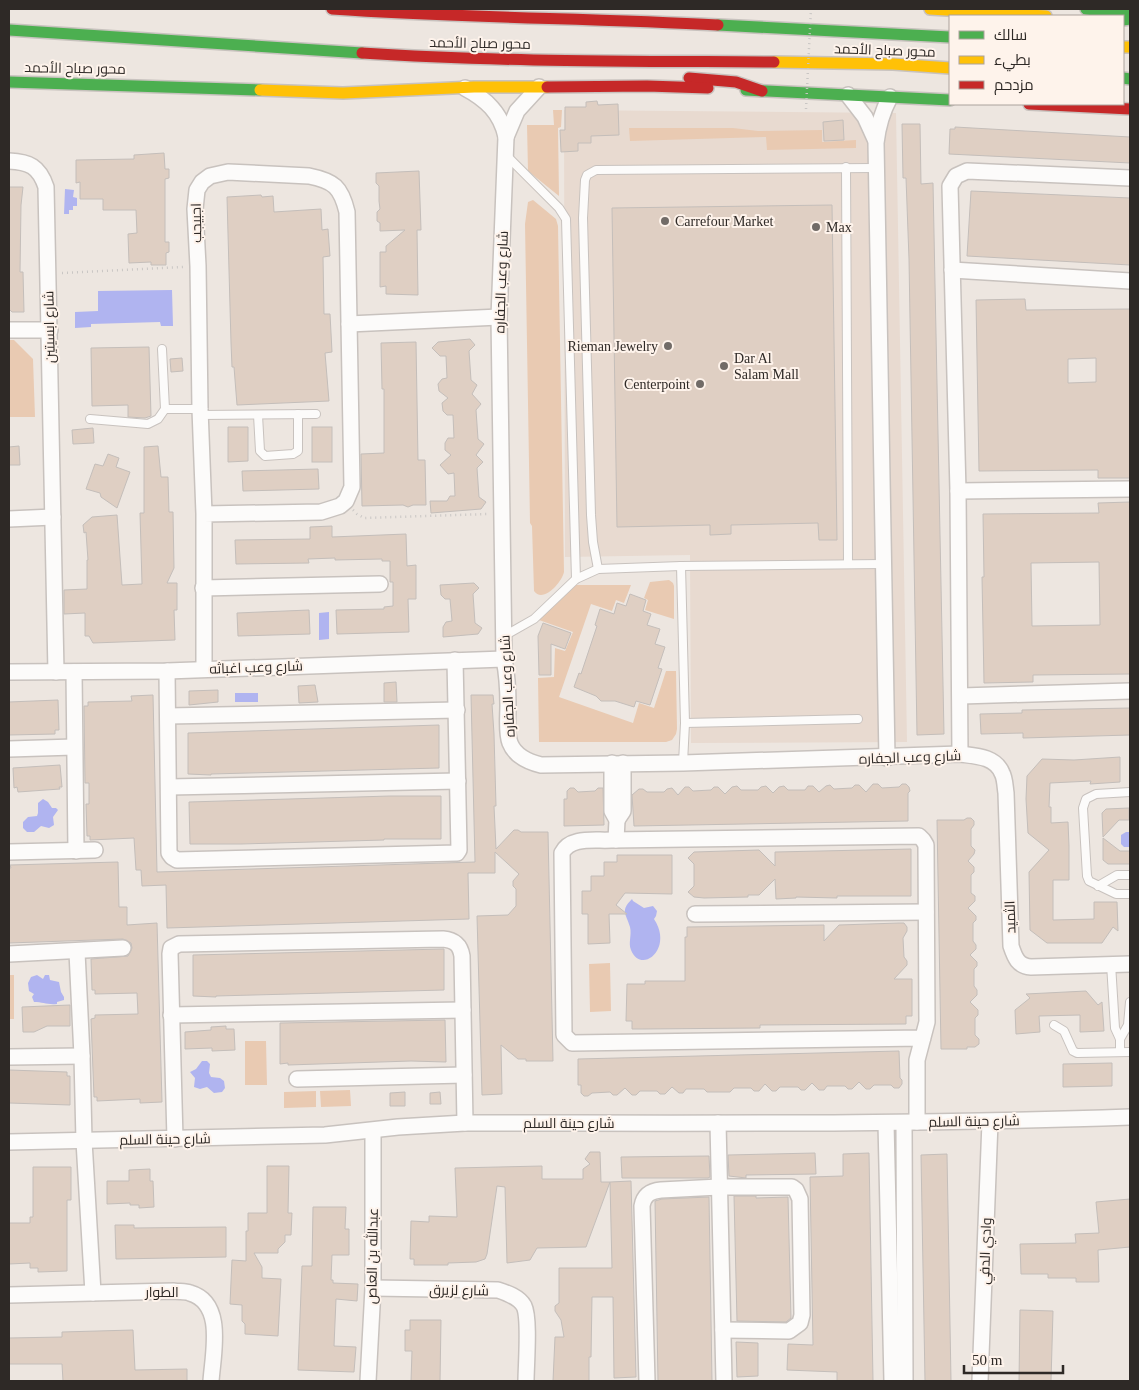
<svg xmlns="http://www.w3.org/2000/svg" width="1139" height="1390" viewBox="0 0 1139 1390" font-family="'Times New Roman',Cairo,serif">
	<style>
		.built { fill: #e8dad0 }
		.green { fill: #e9cab2 }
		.water { fill: #b0b4f0 }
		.building { fill: #dfcfc3; stroke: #c4beba; fill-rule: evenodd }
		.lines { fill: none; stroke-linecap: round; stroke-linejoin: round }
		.lane-casing { stroke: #c8c2be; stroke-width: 10 }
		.street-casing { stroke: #c8c2be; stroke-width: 18 }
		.fast-casing { stroke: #c8c2be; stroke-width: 14 }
		.slow-casing { stroke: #c8c2be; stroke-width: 14 }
		.jam-casing { stroke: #c8c2be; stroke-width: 14 }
		.path { stroke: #c9c6c4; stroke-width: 2.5; stroke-dasharray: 1 4; stroke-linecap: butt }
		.lane { stroke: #fcfbfa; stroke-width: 8 }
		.street { stroke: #fcfbfa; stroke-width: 15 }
		.fast { stroke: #4caf50; stroke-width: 11 }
		.slow { stroke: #ffc107; stroke-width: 11 }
		.jam { stroke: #c62828; stroke-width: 11 }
		.path-bridge { stroke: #c9c6c4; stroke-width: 2.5; stroke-dasharray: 1 4; stroke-linecap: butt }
		.poi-dot { fill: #716b67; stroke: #fef3eb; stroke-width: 2 }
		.labels { text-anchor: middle; stroke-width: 4; stroke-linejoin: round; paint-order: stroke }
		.street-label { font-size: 14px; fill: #2e2926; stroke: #fef3eb }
		.poi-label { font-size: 14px; fill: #2e2926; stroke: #fef3eb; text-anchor: start }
	</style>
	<rect width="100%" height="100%" fill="#ede6e0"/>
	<path class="built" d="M564 110 896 113 907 742 691 743 690 555 565 557Z"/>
	<g class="green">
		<path d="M553 110H562L561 127 558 128 559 196 528 171 527 125H554Z"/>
		<path d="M629 128H733L758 131 822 130V142L856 140V148L767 150 766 137 630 141Z"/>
		<path d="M533 200 556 219 558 226 564 572C562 582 543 604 534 591L532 526 530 523 525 224 528 202Z"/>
		<path d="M9 340H14L33 359 35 417H9Z"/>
		<path d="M669 580 673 583 674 586V619L645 610 648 600 644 598 650 582Z"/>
		<path d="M574 585H631L624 603 616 600 612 611 591 604 559 697 633 723 639 703 654 708 666 671H676L677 729 676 734 672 740 666 742H539L538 678 554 677 555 648 565 651 573 632 539 620 540 615Z"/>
		<path d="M610 963 611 1011 590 1012 589 964Z"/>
		<rect x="9" y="975" width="5" height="44"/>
		<path d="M245 1041H266L267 1085H245Z"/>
		<path d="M350 1090 351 1106 321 1107 320 1091Z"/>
		<path d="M316 1091V1107L284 1108V1092Z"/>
	</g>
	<g class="water">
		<path d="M65 189 74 190 73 197 77 198V206H73V210H69V214H64Z"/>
		<path d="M172 290 173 326H161L160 322 91 324V327L75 328V312L98 311V291Z"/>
		<path d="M329 612V639L319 640V613Z"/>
		<rect x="235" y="693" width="23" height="9"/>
		<path d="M43 799 48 802 52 808H56L58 810 53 817 54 825 49 828 41 826 34 832H27L23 828V822L28 817 37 816 38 813V803Z"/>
		<path d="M1126 832H1130V847H1124L1121 844V835Z"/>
		<path d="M632 899 633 901 644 908 653 906 657 911 656 916 654 919C674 949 641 975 631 950 628 943 632 935 630 927 626 913 620 911 632 899Z"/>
		<path d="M37 975 43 979 45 975H49L50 980 59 982 61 992 64 997V1000L57 1002V1004C47 1005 43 1002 34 1002L32 997 34 994 29 991 28 983 31 977Z"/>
		<path d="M202 1061H207L210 1064 209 1073 211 1077 220 1078 224 1081 225 1088 222 1092 214 1093 207 1087 200 1089 194 1087 195 1078 190 1072 196 1069Z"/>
	</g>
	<g class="building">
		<path d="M597 101 598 105 618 104 619 135 591 136V143H578V151L561 152 560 130H565V107H586V102Z"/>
		<path d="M843 120 844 140 824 141 823 122Z"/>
		<path d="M902 124H920L921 184 933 183 944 734 917 735 909 259 906 178H903Z"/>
		<path d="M955 127 1130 137V163L949 154 950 129H955Z"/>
		<path d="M164 153 165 169H169V178L165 179V242H169V252L166 253V265H151V262L129 263 128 234 137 233 136 210H103V199H80V182L76 183V160L134 159V155Z"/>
		<path d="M419 171 421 230H417L418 295 386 294V286L380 287V252H386V246L405 230 380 231V223L377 221V212L380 209 379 201V186L376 183V173Z"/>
		<path d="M9 187H23L21 205 20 272H23L24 312H12L9 309Z"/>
		<path d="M971 191 1130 198V265L967 256Z"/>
		<path d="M261 195 262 197 273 196 274 212 321 209 322 230 328 229 330 256 323 257 324 314H330L332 352 325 353 329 401 237 405 234 367H232L231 343 227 197Z"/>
		<path d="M832 205 837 540H819L818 523 731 525V534L710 535V525L617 527 612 208Z"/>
		<path d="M1025 299 1026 310 1130 309V478H1098V470L979 471 976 300ZM1096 358V382L1068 383V359Z"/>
		<path d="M470 339 475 345 469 351 471 380 477 385 472 394 481 404 476 410 478 439 484 444 476 455 483 462 477 468 479 497 486 502 481 509 431 513 430 501H447L450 496H455L454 473 448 474 440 465 451 455 445 450V443L448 438H454L453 415H447L443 411 442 403 448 398 439 391 438 384 442 379 447 378 446 356H440L432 348 438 342Z"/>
		<path d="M416 342 418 460H425L426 505H413L408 507 403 505 362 506 361 454 384 453V389H382L381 343Z"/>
		<path d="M149 347 151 416 145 418 128 417V405L92 406 91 348Z"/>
		<path d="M182 358 183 371 171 372 170 359Z"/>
		<path d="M228 427H248V461L228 462Z"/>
		<rect x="312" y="427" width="20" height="35"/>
		<path d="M93 428 94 443 73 444 72 430Z"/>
		<path d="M19 446 20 465H9V447Z"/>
		<path d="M158 446 161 477H168L169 512H173L174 568 167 583H177V610H174L175 640 93 643 89 636H85V613L64 614V590L87 589V560H88L86 532 84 533 83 525 92 517 117 515 122 585 142 584 140 513H144V447Z"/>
		<path d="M108 454 119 458 116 467 130 472 117 508 101 497 100 493 86 489 95 464 103 466Z"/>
		<path d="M318 469 319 489 243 491 242 471Z"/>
		<path d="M1130 502V674L1033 675V682L984 683 982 577H984L983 514 1099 513 1098 503ZM1099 562 1100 625 1032 626 1031 563Z"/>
		<path d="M332 526V537L406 534 407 566 416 565V599H408L409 632 337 634 336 610 384 609V607L393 606V582H390V561H382V559L335 560V558L308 559 309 563 236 564 235 540 310 539V527Z"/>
		<path d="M474 583 479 588 473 594 475 623 482 628 478 634 443 637V627L446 622 452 621 450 599H445L441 595 440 585Z"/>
		<path d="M630 594 646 600 643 611 651 614 647 625 660 629 655 644 665 647 658 668 662 669 650 705 636 701 634 707 615 701H601L596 696 574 687 579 673 581 674 597 626 595 625 600 609 614 614 617 603 626 606Z"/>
		<path d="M309 610 310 634 238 636 237 613Z"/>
		<path d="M543 623 571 633 565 649 551 644V675H539L538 636Z"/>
		<path d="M396 682 397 702H384V683Z"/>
		<path d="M315 685 318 702 299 703 298 686Z"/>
		<path d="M218 690V702L189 705V691Z"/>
		<path d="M153 695 157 872 475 862 471 695H493L494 704H492L494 734 496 806H494L496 849 514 830H518L521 832H548L553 1061H526V1059H518L501 1045 502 1094 482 1095 477 916 508 915 516 906V889L513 886V881L519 874 495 852V873H468L469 919 167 928 166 885 142 886 141 870H136L134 838 90 840V836H87L86 804H89V783H85L84 706H88V702L132 701 131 696Z"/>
		<path d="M58 700 59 730H55V734L9 735V702Z"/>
		<path d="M1130 708V735L1023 738V733L981 734 980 714 1022 713V710Z"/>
		<path d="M439 725V768L211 774V775L188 774V733Z"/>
		<path d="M1120 757V782L1090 784 1091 781 1050 783 1049 807H1051V823L1068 822 1069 846V880H1053V920L1094 919V902H1117L1118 931 1113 927 1102 943H1047L1030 930 1029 872 1049 850 1028 833 1026 799 1027 776 1042 759 1074 760Z"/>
		<path d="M60 765 62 787H59L60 789 18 792 17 787 14 788 13 768Z"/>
		<path d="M873 784H878L882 788 899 787 902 784H906L909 787 910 791 908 793V821L634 826 632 795 639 789H643L647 792H664L667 789 672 788 678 795 685 787H689L693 791 711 790 714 787H718L725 794 732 787 737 786 741 790H758L761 787 766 786 773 793 779 787 784 786 788 790H805L808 786H813L819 792 826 786 830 785 834 789 852 788 855 785H859L866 792Z"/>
		<path d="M570 788H574L578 792 595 791 598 788H603L604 825 564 826V799H567V791Z"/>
		<path d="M390 796H441V839H384V840L241 844H190L189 802Z"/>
		<path d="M1129 808V820H1119L1103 837 1102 813 1106 809Z"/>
		<path d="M967 818H971L974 821V825L971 829V846L975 850 974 854 968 861 974 867V872L971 875V893L975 896V901L968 908 976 916V920L973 923V941L976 945V949L970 955 977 962V966L974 969V986L977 990V995L970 1002 978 1010V1015L975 1018V1035L979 1039V1044L975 1047H967V1049H941L937 820H964Z"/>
		<path d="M1103 838 1120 851H1130V864H1108L1103 860Z"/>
		<path d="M911 849V896H837V898L796 897V898L776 899 775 879 759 895H748V897L704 898 694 897 688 892 694 886V864L688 858 694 852 759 850 775 866V852Z"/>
		<path d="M617 855H672V894L625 893 616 905 627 914H609L610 943 588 944V914H582V891H591V876H604V862H617Z"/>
		<path d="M118 862 119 907H127V925L157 923 162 1102 140 1103V1099L97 1101V1097H94L91 1019 95 1018V1015L138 1014 137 993 95 994V990H92L91 959 128 956 132 948 131 943 123 939 9 943V868H11L10 865Z"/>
		<path d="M899 923H904L907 927V931L903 938 904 957 907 961V965L894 979H912V1016H906V1024L760 1025V1028L643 1029H632V1021H626L627 984H645V981H685V937H687V927L824 925V941L839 925Z"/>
		<path d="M444 949V990L216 996V997L193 996V955Z"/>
		<path d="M1086 991 1098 1005 1102 1002 1104 1031 1080 1032V1015L1039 1016 1040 1032 1016 1034 1015 1010 1030 998 1026 994Z"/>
		<path d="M70 1005V1026H47L34 1032H23L22 1007Z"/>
		<path d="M445 1020 446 1062 411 1061 288 1065V1063L280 1064V1023Z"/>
		<path d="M226 1026V1029H234L235 1050 212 1051V1048L185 1049V1032L211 1030V1027Z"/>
		<path d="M899 1051 900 1078 902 1080V1084L899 1088H894L891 1085H874L870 1089H866L859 1082 852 1089H848L845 1086H827L824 1090H819L812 1083 805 1090H801L798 1087H780L776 1091H772L765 1084 759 1091H754L751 1088H734L730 1092H707L704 1089H686L683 1093H679L672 1087 665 1094H660L657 1091H640L636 1095H632L625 1088 617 1095H613L610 1092 592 1093 588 1096H584L581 1093V1085H578V1059Z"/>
		<path d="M1112 1063V1086L1063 1087V1064Z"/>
		<path d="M9 1070 67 1072V1076H70V1105L9 1103Z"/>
		<path d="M405 1092V1106H390V1093Z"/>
		<path d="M440 1092 441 1104H430V1093Z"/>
		<path d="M590 1152H600L601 1182H610L586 1247 537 1248 530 1260 507 1263 505 1187 497 1186 487 1254 485 1259 476 1262 448 1263V1265H414V1259H410L411 1221 429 1222V1216L457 1217 455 1168 542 1166V1179H583V1169L590 1164 585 1159Z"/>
		<path d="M815 1153 816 1174 746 1175V1178L729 1176 728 1155Z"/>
		<path d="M869 1153 873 1381H837V1372L787 1370 788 1344 813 1345 810 1177 843 1176V1154Z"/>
		<path d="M947 1154 951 1381H925L921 1155Z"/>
		<path d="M709 1156 710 1177 708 1178H622L621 1157Z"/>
		<path d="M267 1166H289L288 1213H292L291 1235H285V1242L278 1249V1253H254L262 1267V1278L281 1279 278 1336 245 1334V1324L242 1321V1305L230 1304 232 1260 246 1261V1231H248V1213H267Z"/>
		<path d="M33 1167H71V1200H67V1271L38 1272V1268H30V1263L9 1264V1223H30V1217H33Z"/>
		<path d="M150 1169V1181H153L154 1207 139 1208V1205H130V1203L107 1204V1181H129V1170Z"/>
		<path d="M631 1181 636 1377 614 1378 613 1297H592L591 1357H589V1381H553L555 1337H564L561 1320 555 1311V1306L559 1303V1268H612L610 1182Z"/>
		<path d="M734 1196H756V1198L788 1197 791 1318 786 1322 737 1321Z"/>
		<path d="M709 1197 712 1381H658L655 1201 662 1199Z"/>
		<path d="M1130 1199V1247L1098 1250 1099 1282H1076V1278H1048V1274H1021L1020 1244 1076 1243 1075 1234 1099 1233 1096 1202Z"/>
		<path d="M313 1207H346L345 1229H349V1255H332L331 1280H333V1283L358 1284 357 1301 336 1299 334 1346 356 1347 354 1372 298 1370 302 1266H312Z"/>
		<path d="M115 1225H134V1228L226 1227V1257L116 1259Z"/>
		<path d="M1020 1310 1053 1311 1051 1381H1019Z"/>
		<path d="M410 1320H441L440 1381H411L412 1351H405V1330H410Z"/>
		<path d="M133 1330 135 1370 187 1369V1381H63L62 1364H9V1338L62 1337V1332Z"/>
		<path d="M736 1342 758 1343V1376L737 1377Z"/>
	</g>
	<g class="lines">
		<defs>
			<g id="lane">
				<path d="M506 155 559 208 566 219 576 579"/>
				<path d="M846 167 848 564"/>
				<path d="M162 349 165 409H200"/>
				<path d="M200 415 316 414"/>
				<path d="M258 415 260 451 265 456 293 454 298 451V414"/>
				<path d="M90 419 148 424 158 419 165 409"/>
				<path d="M681 566 685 723 683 763"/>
				<path d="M598 569 593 542 591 515 583 218 585 180 587 175 596 170 876 168"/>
				<path d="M504 636 534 619 576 579 598 569 681 566 883 564"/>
				<path d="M685 723 858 719"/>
				<path d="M1130 792 1096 794 1086 799 1083 808 1087 876 1089 881 1116 894H1130"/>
				<path d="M1098 886 1117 875H1130"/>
				<path d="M1111 964 1115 1028 1120 1039V1052"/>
				<path d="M1054 1025 1064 1031 1073 1051 1077 1053 1130 1052"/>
				<path d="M1120 1039 1128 1025 1130 1002"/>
			</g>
			<g id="street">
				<path d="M465 88C486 99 501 113 506 137L499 317 504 659C507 674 508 689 508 705 508 717 506 732 510 743 515 756 529 762 541 765L683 763 960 754C975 756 995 756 1002 773 1005 778 1005 787 1006 793L1011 946C1015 958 1018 966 1031 967L1130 964"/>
				<path d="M848 95 865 117 875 139"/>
				<path d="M506 137 517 111 539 87"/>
				<path d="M9 161C29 162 39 166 46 187L56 672"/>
				<path d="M952 270 1130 281"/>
				<path d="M349 324 499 317"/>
				<path d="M9 330H50"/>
				<path d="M958 491 1130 489"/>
				<path d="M9 519 53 517"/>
				<path d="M203 588 380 584"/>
				<path d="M204 669V514L200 409 198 266 195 209 197 190 202 182 210 176 228 172 309 176C334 181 341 187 347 212L352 487 346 501 340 506 321 512 204 514"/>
				<path d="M167 671 169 853 172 857 177 860 457 853 459 850 455 660"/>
				<path d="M9 672 167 671 504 659"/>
				<path d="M74 672 76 851"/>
				<path d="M961 696 1130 691"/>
				<path d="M168 716 457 710"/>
				<path d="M9 749 74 747"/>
				<path d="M960 754 958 491 950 186 956 176 967 171 1130 178"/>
				<path d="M887 758 876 143C878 125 882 112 890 97"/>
				<path d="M612 763V811L617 820 616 840"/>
				<path d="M169 787 458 781"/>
				<path d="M617 820 623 811V763"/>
				<path d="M9 852 95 850"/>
				<path d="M695 914 926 912"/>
				<path d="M77 952 82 1056 84 1141 93 1293"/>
				<path d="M9 954 123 948"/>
				<path d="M171 1015 463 1010"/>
				<path d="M9 1057 82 1056"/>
				<path d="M297 1079 464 1075"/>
				<path d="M917 1122V1060L927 1022 926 845 923 840 919 836 611 840C595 841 570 836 562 853L564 1035 572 1043 923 1038"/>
				<path d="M718 1123 724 1381"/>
				<path d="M886 1123 892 1381"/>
				<path d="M904 1123 905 1381"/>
				<path d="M175 1139 170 954 171 948 179 944 443 939C454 940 460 944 462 956L465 1123"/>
				<path d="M9 1142 325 1135 398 1127 465 1123C687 1123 909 1125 1130 1117"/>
				<path d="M373 1288 498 1290C507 1293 519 1297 524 1306 530 1318 526 1366 526 1381"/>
				<path d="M9 1295 174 1291C179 1292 185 1291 190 1293 225 1303 213 1353 211 1381"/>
				<path d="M368 1381 373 1288V1131"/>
				<path d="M647 1381 642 1206C644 1195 650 1191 661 1190L719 1187H792L796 1190 800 1199 802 1315 800 1323 789 1331 723 1330"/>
				<path d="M980 1381 990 1122"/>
			</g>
			<g id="fast">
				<path d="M1086 9 1130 14"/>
				<path d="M1123 20 1130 19"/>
				<path d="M718 25 950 37"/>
				<path d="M9 30 362 53"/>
				<path d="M1123 78 1130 79"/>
				<path d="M9 82 260 90"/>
				<path d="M746 90 950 100"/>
			</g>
			<g id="slow">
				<path d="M930 9 1046 16"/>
				<path d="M1123 47H1130"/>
				<path d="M774 62 893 64 950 68"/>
				<path d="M260 90 343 93 474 87H547"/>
			</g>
			<g id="jam">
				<path d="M332 9C461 18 589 18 718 25"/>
				<path d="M362 53C499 62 637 61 774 62"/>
				<path d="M689 78 736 82 762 91"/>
				<path d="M547 87 647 86 708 88"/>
				<path d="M1029 104 1130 109"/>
			</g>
		</defs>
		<use href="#lane" class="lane-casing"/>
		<use href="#street" class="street-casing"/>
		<use href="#fast" class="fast-casing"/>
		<use href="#slow" class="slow-casing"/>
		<use href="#jam" class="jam-casing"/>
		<g class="path">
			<path d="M62 273 184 267"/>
			<path d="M353 510 357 514 364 518 488 514"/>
		</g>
		<use href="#lane" class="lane"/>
		<use href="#street" class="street"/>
		<use href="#fast" class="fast"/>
		<use href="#slow" class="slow"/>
		<use href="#jam" class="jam"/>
		<path class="path-bridge" d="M806 109 811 9"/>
	</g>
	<g class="poi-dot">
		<circle cx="665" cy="221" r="5"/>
		<circle cx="816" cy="227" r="5"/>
		<circle cx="668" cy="346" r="5"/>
		<circle cx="724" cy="366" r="5"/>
		<circle cx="700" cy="384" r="5"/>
	</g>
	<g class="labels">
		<g class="street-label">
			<text transform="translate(480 43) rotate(1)" y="5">محور صباح الأحمد</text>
			<text transform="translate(885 50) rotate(2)" y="5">محور صباح الأحمد</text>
			<text transform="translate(75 68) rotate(1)" y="5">محور صباح الأحمد</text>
			<text transform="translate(196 223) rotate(-91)" y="5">اجبيجب</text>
			<text transform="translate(501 282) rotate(-88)" y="5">شارع وعب الجفاره</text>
			<text transform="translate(49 327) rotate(-91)" y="5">شارع ابسيتين</text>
			<text transform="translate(256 667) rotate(-2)" y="5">شارع وعب اغباثه</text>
			<text transform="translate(507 686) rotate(-93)" y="5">شارع وعب الجفاره</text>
			<text transform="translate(910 757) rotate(-2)" y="5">شارع وعب الجفاره</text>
			<text transform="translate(1010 917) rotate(-92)" y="5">الثميد</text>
			<text transform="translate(974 1121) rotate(-1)" y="5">شارع حينة السلم</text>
			<text x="569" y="1128">شارع حينة السلم</text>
			<text transform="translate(165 1139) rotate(-1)" y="5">شارع حينة السلم</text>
			<text transform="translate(985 1251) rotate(-88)" y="5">وادي الدفي</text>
			<text transform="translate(372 1256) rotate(-89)" y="5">عبدالله بن العاص</text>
			<text transform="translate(459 1290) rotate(1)" y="5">شارع لزيرق</text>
			<text x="162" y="1297">الطوار</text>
		</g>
		<g class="poi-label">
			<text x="675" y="226">Carrefour Market</text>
			<text x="826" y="232">Max</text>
			<text x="658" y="351" text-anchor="end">Rieman Jewelry</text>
			<text x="734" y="363">Dar Al<tspan x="734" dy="16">Salam Mall</tspan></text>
			<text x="690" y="389" text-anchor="end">Centerpoint</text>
		</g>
	</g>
	<rect width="1139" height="1390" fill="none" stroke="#2e2926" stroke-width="20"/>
	<rect x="949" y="15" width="175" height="90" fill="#fef3eb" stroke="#aba29c"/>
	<rect x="959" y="31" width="25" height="8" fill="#4caf50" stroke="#aba29c"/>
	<text x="994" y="40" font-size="15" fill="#2e2926">سالك</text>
	<rect x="959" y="56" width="25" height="8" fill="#ffc107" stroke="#aba29c"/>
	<text x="994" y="65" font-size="15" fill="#2e2926">بطيء</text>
	<rect x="959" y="81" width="25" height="8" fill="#c62828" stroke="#aba29c"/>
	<text x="994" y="90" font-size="15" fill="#2e2926">مزدحم</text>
	<path d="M964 1365v8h99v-8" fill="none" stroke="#2e2926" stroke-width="2.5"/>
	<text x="972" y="1365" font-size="15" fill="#2e2926" stroke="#fef3eb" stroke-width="4" paint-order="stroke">50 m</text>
</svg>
